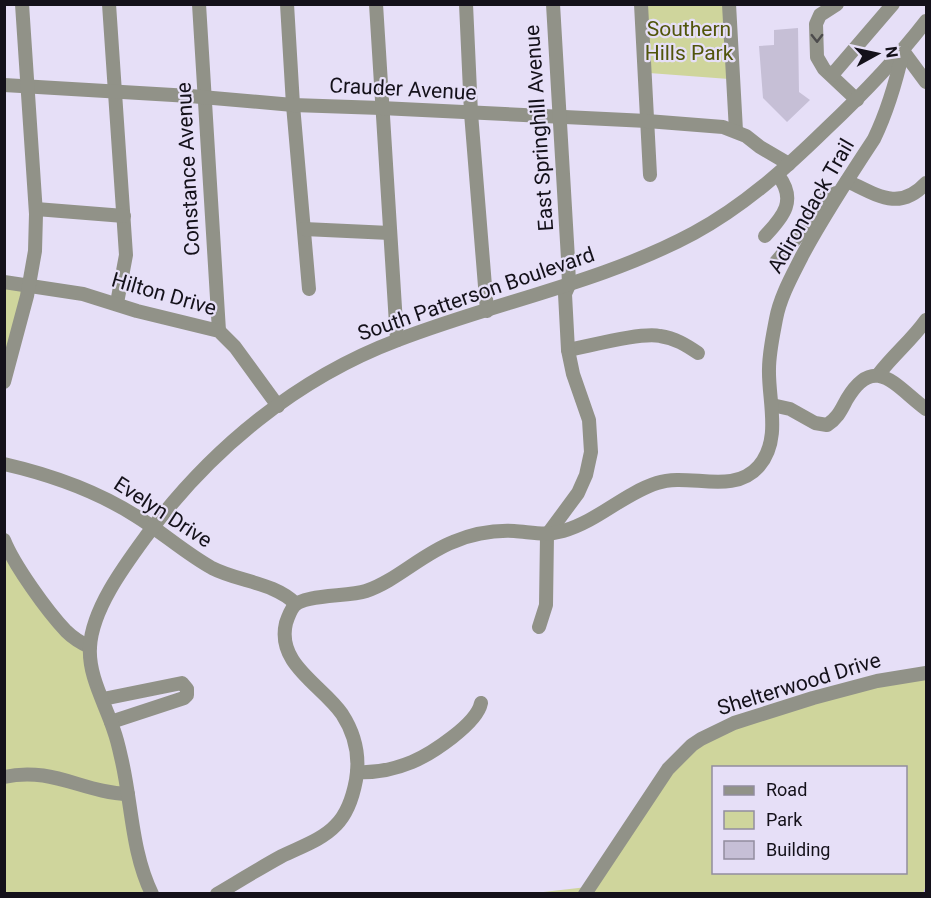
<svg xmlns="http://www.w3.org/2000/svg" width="931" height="898" viewBox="0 0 931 898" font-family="Roboto,sans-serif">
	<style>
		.green { fill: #cfd59c; fill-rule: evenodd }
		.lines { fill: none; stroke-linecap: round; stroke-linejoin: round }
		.stream { stroke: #c0a2f6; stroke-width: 3 }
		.building { fill: #c6bfd6 }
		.minor { stroke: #919288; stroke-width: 14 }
		.oneway { stroke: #4c4b4c }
		.labels { text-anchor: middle; stroke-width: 4.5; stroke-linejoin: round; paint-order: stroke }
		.park-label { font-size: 21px; fill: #51550b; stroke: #e6dff7 }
		.street-label { font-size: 21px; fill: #14111a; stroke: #e6dff7 }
	</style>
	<rect width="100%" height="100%" fill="#e6dff7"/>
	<g class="green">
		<path d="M647 5H724L729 79 649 73Z"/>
		<path d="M5 282 28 286 5 382Z"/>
		<path d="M4 540 39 595 90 647 152 893H5Z"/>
		<path d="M926 673V893L526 894 587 887 652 790 715 731ZM714 768H906V872H714Z"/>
	</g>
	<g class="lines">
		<path class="stream" d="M925 894 926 890"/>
	</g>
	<path class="building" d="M798 28 799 92 810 100 787 122 763 98 759 46 774 45V30Z"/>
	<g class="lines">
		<g class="minor">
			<path d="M109 4 126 255 117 303"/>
			<path d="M199 4 219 331"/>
			<path d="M287 4 293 105 309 289"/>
			<path d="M376 4 397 340"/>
			<path d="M466 4 471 113 487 311"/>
			<path d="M641 4 650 175"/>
			<path d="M729 4 736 131"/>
			<path d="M837 4 820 15 816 24 817 57 824 69 857 100"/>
			<path d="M903 51 926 82"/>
			<path d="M832 75 893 4"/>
			<path d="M4 85 190 96 293 105 381 108 647 121 723 127 746 136 760 147 789 164"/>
			<path d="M847 181C877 195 899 212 926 183"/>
			<path d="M36 209 124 216"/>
			<path d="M304 229 390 233"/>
			<path d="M765 236C784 216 797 200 778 175"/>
			<path d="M776 262 811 220 826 197 836 193"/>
			<path d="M4 282 83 294 137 311 219 331 235 347 278 406"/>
			<path d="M568 350C590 346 641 332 660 336 675 338 686 345 698 353"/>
			<path d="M878 375C893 355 912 340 926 320"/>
			<path d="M4 382 27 296 35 251 36 214 22 4"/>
			<path d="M772 405 790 409 815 423 827 425C838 418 841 410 847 399 875 352 896 387 926 409"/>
			<path d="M4 464C52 475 95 490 136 516 162 532 185 553 212 568 239 582 274 582 296 604"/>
			<path d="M4 540C14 565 47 611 66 631 73 638 81 643 90 647"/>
			<path d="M539 627 546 605 547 535 578 493 586 475 591 452 589 420 573 374 568 350 565 294 569 285 568 259 553 4"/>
			<path d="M103 699 182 683 187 689V695L184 698 111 722"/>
			<path d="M357 772C375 773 395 769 412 762 431 754 477 724 481 703"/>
			<path d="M4 777C52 766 84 793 128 794"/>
			<path d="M152 894C131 851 132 802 121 757 119 748 117 739 114 731 106 705 88 676 90 647 92 609 125 565 147 535 211 449 297 378 398 340 496 302 601 283 694 233 744 206 786 168 826 129 862 95 896 60 926 21"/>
			<path d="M217 894C239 881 260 868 282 856 300 847 322 840 336 825 348 813 353 796 356 780 360 757 355 734 342 714 322 685 276 664 286 623 288 617 290 611 294 606 304 594 348 597 366 591 396 581 422 554 453 542 472 534 493 530 514 531 531 532 546 536 563 531 598 521 623 494 657 483 689 472 733 496 759 466 782 439 768 400 769 369 769 353 773 335 776 319 780 297 792 276 802 256 824 215 849 177 874 139 888 110 896 82 903 51"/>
			<path d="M585 894 668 769 692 745 701 739 734 723 813 698 877 681 926 673"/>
		</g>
	</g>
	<defs><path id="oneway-chevron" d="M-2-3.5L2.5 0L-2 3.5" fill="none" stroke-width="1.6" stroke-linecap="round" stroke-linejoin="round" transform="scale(1.5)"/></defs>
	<use class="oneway" href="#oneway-chevron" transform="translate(817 38) rotate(89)"/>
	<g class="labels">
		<g class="park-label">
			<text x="689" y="36">Southern<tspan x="689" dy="24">Hills Park</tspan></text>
		</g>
		<g class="street-label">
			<text transform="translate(403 89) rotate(3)" y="7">Crauder Avenue</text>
			<text transform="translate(539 128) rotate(-94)" y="7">East Springhill Avenue</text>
			<text transform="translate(188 169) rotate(-93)" y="7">Constance Avenue</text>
			<text transform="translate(811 206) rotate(-60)" y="7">Adirondack Trail</text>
			<text transform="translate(164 294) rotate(16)" y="7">Hilton Drive</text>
			<text transform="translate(476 294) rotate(-19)" y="7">South Patterson Boulevard</text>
			<text transform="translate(163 512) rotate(33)" y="7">Evelyn Drive</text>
			<text transform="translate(799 684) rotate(-17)" y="7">Shelterwood Drive</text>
		</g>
	</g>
	<rect width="931" height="898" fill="none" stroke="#14111a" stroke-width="12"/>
	<rect x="712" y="766" width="195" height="108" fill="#e6dff7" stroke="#928d9f" stroke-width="1.5"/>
	<rect x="724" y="786" width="30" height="9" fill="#919288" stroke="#928d9f" stroke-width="1.5"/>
	<text x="766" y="796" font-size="18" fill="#14111a">Road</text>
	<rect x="724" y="811" width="30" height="18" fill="#cfd59c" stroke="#928d9f" stroke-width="1.5"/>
	<text x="766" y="826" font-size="18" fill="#14111a">Park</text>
	<rect x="724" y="841" width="30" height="18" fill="#c6bfd6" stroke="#928d9f" stroke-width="1.5"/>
	<text x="766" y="856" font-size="18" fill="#14111a">Building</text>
	<g transform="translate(877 54) rotate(82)" stroke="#e6dff7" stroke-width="4.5" paint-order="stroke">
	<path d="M0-4.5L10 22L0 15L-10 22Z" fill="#14111a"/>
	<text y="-9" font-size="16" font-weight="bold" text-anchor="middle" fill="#14111a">N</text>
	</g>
</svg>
